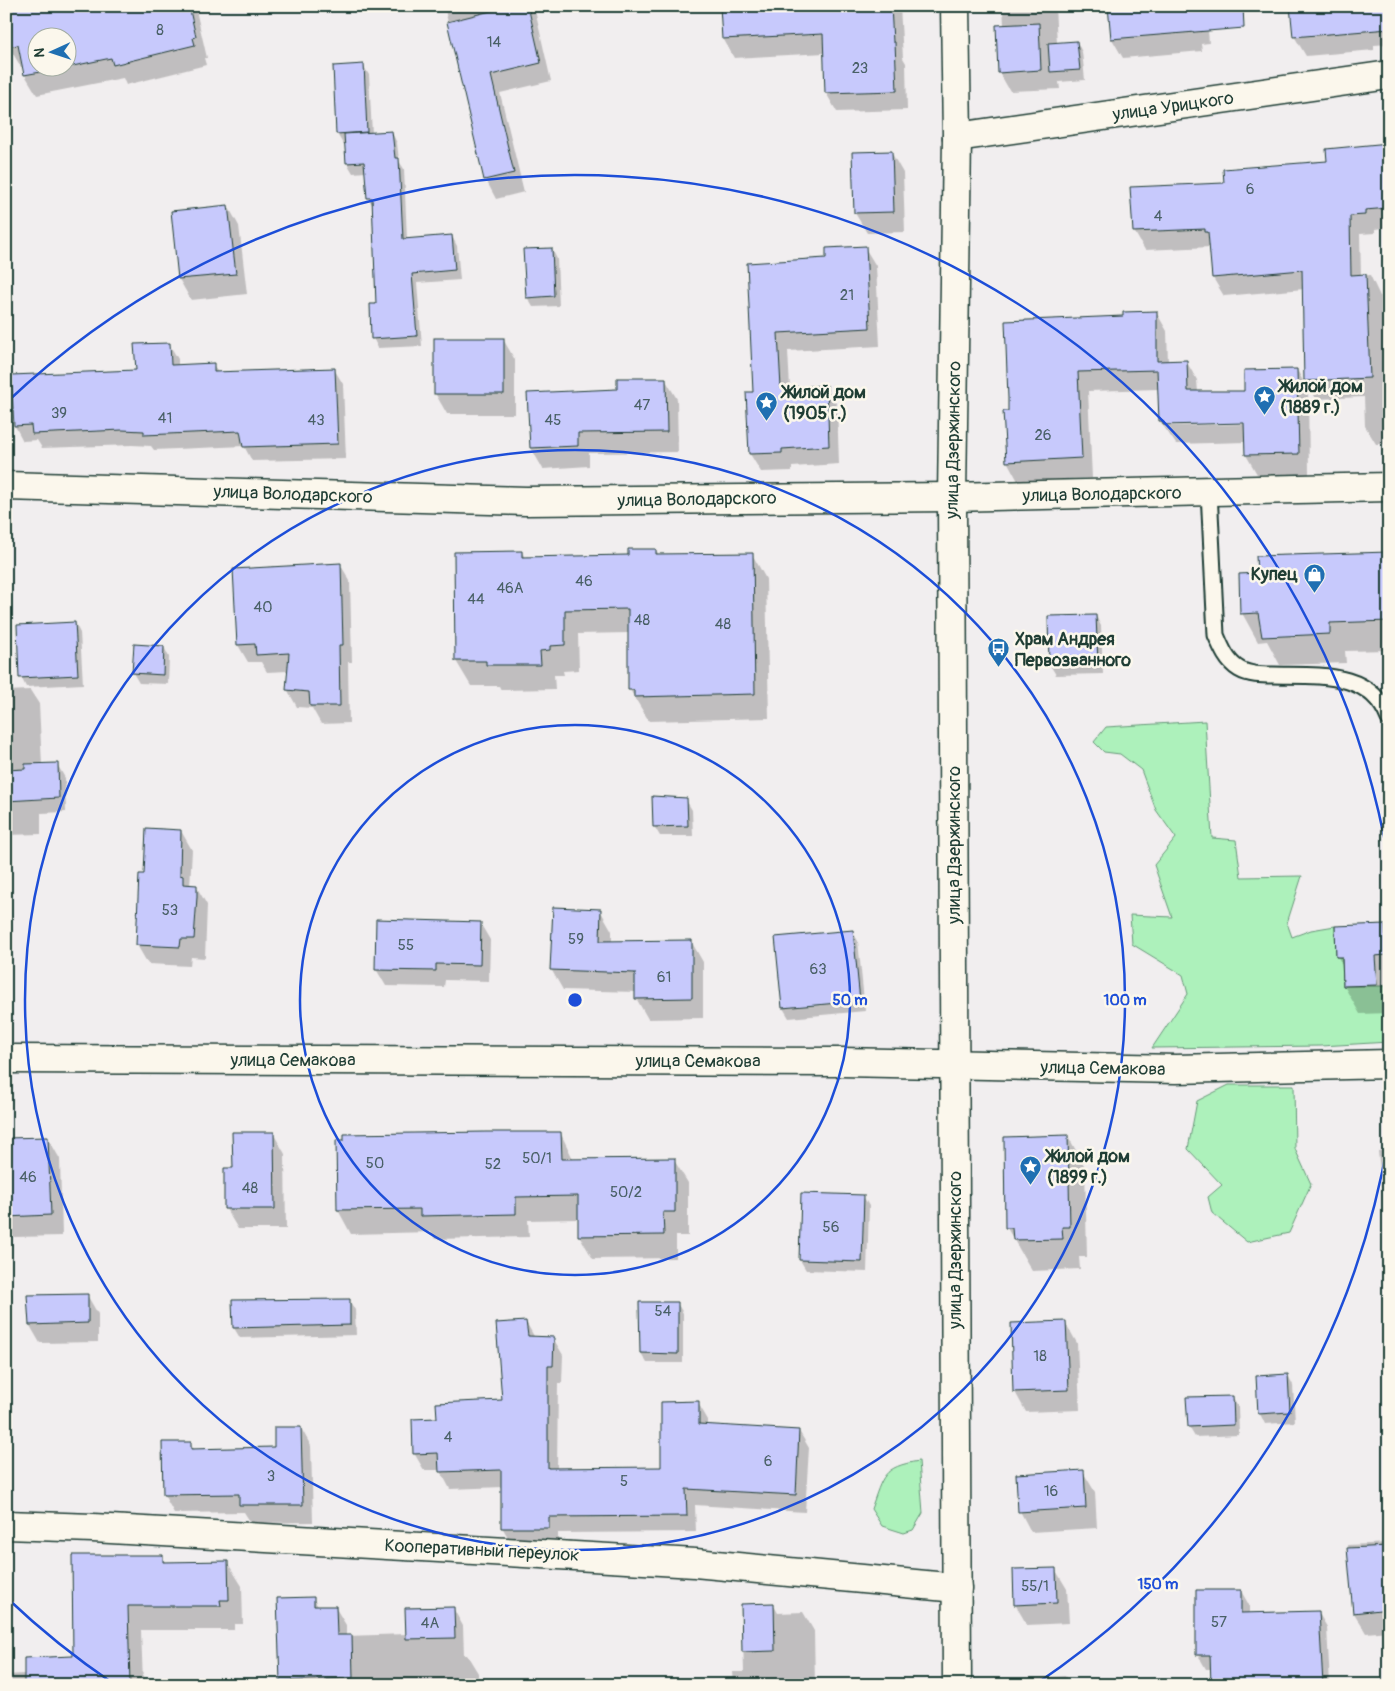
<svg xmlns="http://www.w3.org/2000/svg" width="1395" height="1691" viewBox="0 0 1395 1691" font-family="Pangolin,sans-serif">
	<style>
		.green { fill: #adf1bb; stroke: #669778 }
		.shadow { fill: #0003; fill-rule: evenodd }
		.building { fill: #c7c9fc; stroke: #1f3d34 }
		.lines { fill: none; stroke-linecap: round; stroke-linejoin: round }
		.service-casing { stroke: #1f3d34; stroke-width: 19 }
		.minor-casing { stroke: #1f3d34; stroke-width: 31 }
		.secondary-casing { stroke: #1f3d34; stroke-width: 31 }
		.service { stroke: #fbf7ec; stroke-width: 15 }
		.minor { stroke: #fbf7ec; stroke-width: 28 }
		.secondary { stroke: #fbf7ec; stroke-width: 28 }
		.ring { fill: none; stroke: #1d4ed8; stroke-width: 2.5 }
		.labels { text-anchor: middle; stroke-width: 5; stroke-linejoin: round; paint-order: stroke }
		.number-label { font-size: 15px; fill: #496066 }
		.street-label { font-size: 18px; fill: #1f3d34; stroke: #fbf7ec }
		.poi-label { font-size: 18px; font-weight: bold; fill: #1f3d34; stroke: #fbf7ec; text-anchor: start }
		.centre { fill: #1d4ed8; stroke: #fbf7ec; stroke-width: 2.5 }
		.ring-label { font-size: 15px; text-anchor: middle; font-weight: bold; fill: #1d4ed8; stroke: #fbf7ec; stroke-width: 5; stroke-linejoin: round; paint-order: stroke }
	</style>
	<rect width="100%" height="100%" fill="#f1eeef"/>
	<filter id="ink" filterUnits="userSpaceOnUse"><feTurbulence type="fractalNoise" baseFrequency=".02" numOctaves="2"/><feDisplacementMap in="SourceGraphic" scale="10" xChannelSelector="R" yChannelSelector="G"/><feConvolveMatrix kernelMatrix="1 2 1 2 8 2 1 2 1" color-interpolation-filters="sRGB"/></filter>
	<g filter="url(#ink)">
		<g class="green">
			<path d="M1205 721 1212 838 1236 840 1241 877 1302 876 1287 923 1292 937 1311 930 1335 926 1336 957H1342L1343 986H1389V1042L1321 1046 1152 1048 1188 994 1183 975 1132 944 1130 915 1172 917 1154 865 1176 838 1156 810 1141 770 1120 754 1104 752 1094 742 1106 727Z"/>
			<path d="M1229 1085H1294L1295 1149 1311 1184 1289 1233 1247 1242 1212 1213 1208 1197 1222 1185 1188 1149 1197 1101Z"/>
			<path d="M919 1461 923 1513 913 1530 904 1533 882 1526 871 1509C883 1476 882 1467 919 1461Z"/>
		</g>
		<g class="shadow">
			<path d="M21 6H195L207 58H204L206 65 126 85 123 78 37 95 25 75 24 67H21L9 47 6 32ZM38 38H68V68H38Z"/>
			<path d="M444 6H534L551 81 500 93 524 192 496 199 486 180Z"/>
			<path d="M721 6H900L903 58 906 63 907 110 837 112 826 93 825 53 734 58 723 38Z"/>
			<path d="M1003 6H1055L1057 44 1077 42 1082 52 1085 80 1059 82 1060 89 1010 91 999 72 1004 25Z"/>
			<path d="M1206 6 1209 43 1201 44 1202 51 1123 58 1112 39Z"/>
			<path d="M1389 6V44L1374 45V50L1306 56 1294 36Z"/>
			<path d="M363 65 369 75 372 134 392 133 397 143 399 161 404 169 407 240 452 236 457 246 460 280 417 283 422 346 378 348 373 338 378 305 374 207 368 198 366 172 353 173 347 163 346 144H343L337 134Z"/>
			<path d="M1389 145V227L1375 229V233L1360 234 1361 276 1370 275 1380 296H1389V444H1376L1365 426 1364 397 1316 399 1306 380 1304 289 1224 296 1213 278 1211 247 1145 250 1134 231 1225 184 1328 162Z"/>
			<path d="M891 152 903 173 905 232 867 233 855 213Z"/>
			<path d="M228 206 239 226 247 294 191 300 179 279 172 212Z"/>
			<path d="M865 248 876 266 880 346 788 351 790 388 826 387 837 405 839 464 792 467V471L761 472 750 454 754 393 749 264 828 260Z"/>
			<path d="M552 249 557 259 559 306 533 307 527 297Z"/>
			<path d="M1156 312 1167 331 1168 362 1186 361 1197 380 1198 392H1245L1297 370 1308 390 1309 474H1257L1246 455V442L1176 444 1160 421 1159 389 1088 391 1092 478 1018 481 1007 461 1009 412 1124 317ZM1251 421V424L1168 426V424Z"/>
			<path d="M503 339 515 360V414H447L435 393Z"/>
			<path d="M169 344 178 359V366L213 364 218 373 334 369 343 384 346 459 252 461 244 446 154 450 151 446 132 445 42 448 37 440 23 441 15 426 137 371Z"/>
			<path d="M665 379 677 399 678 452 589 453V466L543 469 531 448 528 394 618 390Z"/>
			<path d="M656 550 659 555 752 554 766 579 769 718 649 721 630 690 629 633 578 634 579 670 563 671 564 675H554L555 689 501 690 499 686H471L456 661V553L522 552 525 558 629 556Z"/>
			<path d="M1389 553V650L1345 651 1346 663 1280 665 1267 641 1258 642 1242 613 1259 574Z"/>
			<path d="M340 564 350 581 352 662H348L349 723 321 724 312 708 297 707 287 689 288 671 267 672 261 662H248L238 645 234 570Z"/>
			<path d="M1096 616 1101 626 1103 674 1056 675 1050 665Z"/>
			<path d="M75 623 80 633 83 684 26 687 21 677Z"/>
			<path d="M164 647 169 657 168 684 139 683 133 673Z"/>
			<path d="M30 690 39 704 42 765 57 764 65 778 66 812 41 813V834L6 835V691Z"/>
			<path d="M686 800 692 810 693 836H660L654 826Z"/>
			<path d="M181 831 192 850 190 886H196L207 905 205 958 191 957 190 966 148 964 137 945 145 875Z"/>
			<path d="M600 910 612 931V942L691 941 703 962V1018L648 1019 636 998V992L563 990 551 969Z"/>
			<path d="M480 923 490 940 489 981 445 980 444 987 386 986 376 969Z"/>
			<path d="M1389 925V1013L1360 1014 1344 986 1343 967 1338 957 1337 927Z"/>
			<path d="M852 931 858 941 865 1011 789 1018 783 1008 777 938Z"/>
			<path d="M273 1133 285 1154 286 1229H238L226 1209 234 1169Z"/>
			<path d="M561 1134 574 1161 674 1160 688 1183V1236H676V1258L593 1259 579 1235V1219L528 1220 529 1237 435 1239 431 1232 351 1234 338 1210 337 1141Z"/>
			<path d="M1068 1136 1085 1167 1087 1257H1079L1080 1269 1032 1271 1007 1228Z"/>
			<path d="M48 1138 60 1159 62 1236 14 1237 6 1223V1139Z"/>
			<path d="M1389 1139V1213L1383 1203 1378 1151 1387 1150 1386 1140Z"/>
			<path d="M863 1196 869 1206 867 1272 806 1270 800 1260Z"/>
			<path d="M87 1295 98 1314V1342L40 1343 29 1324Z"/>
			<path d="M349 1300 355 1310 356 1335 240 1338 234 1328Z"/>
			<path d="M677 1303 683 1313V1363H647L641 1353Z"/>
			<path d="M526 1322 535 1338H553L563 1355 562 1383H558L557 1469 662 1468 698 1403 708 1420V1426L799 1431 809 1448 805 1512 695 1505 696 1532 558 1533V1545L512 1544 502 1527 503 1487 450 1489 440 1470H424L414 1453 438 1420 504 1401Z"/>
			<path d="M1065 1322 1077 1343 1080 1410 1026 1412 1015 1392Z"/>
			<path d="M1288 1375 1293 1385 1295 1422 1265 1424 1260 1414Z"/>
			<path d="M1232 1397 1238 1407 1239 1435 1195 1437 1189 1427Z"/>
			<path d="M301 1428 311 1446 313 1522 251 1523 244 1512 174 1513 164 1495V1443H190L194 1450 276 1448Z"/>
			<path d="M1083 1472 1095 1492 1097 1528 1031 1532 1020 1511Z"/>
			<path d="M1389 1543V1631L1366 1633 1354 1613 1348 1545Z"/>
			<path d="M162 1557 166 1563 227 1562 242 1586 243 1624H234V1630H141L143 1682 224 1679 227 1685H6V1675L25 1674 74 1657Z"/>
			<path d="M1055 1569 1067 1589 1069 1623 1027 1625 1015 1604Z"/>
			<path d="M1241 1591 1249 1605V1614L1318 1612 1327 1627 1330 1685H1288L1287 1669H1206L1198 1655Z"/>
			<path d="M313 1598 319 1608 335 1607 346 1625V1636L407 1634 453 1608 463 1626 464 1655H467L478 1673V1679L526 1678 530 1685H284L281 1680Z"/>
			<path d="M773 1604 778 1613 803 1612 814 1631 815 1685H734L733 1672H744L742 1605Z"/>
			<path d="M1065 1676 1070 1685H1024V1679Z"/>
			<path d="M277 1683 278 1685H233Z"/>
		</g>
		<g class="building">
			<path d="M6 6H189L196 37 193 38 195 45 113 65 111 58 68 67V38H38V68H63L24 75 18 45 6 47Z"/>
			<path d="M511 6H528L541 63 491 75 514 173 484 180 447 22Z"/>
			<path d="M720 6H891L893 42H895L897 91 825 93 823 34 722 39Z"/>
			<path d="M1108 6H1243L1244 28 1111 39Z"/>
			<path d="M1290 6H1389V29L1293 37Z"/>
			<path d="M1039 23 1041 70 998 73 996 25Z"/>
			<path d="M1077 41 1080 70 1050 72 1048 43Z"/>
			<path d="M364 64 367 132 336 134 333 66Z"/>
			<path d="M392 131 395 158H399L403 239 452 235 455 270 412 274 417 336 371 339 370 304H376L372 198H367L364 162 346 163 344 134Z"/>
			<path d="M1389 143V208L1365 210V215L1350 216 1351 275 1366 274 1370 378 1304 381 1302 270 1212 278 1208 232H1205V229L1133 232 1130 187 1224 183 1223 169 1327 161 1326 149Z"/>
			<path d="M892 151 894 212 854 213 852 152Z"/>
			<path d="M228 205 236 274 178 279 171 211Z"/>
			<path d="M866 246 870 328 778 333 781 388 827 385 829 446 782 449V453L749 454 746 392H753L747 263 826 258V248Z"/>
			<path d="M552 248 554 296 526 298 523 249Z"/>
			<path d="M1157 311V361L1187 360 1188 391H1244V370L1297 369 1299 454 1245 455 1244 423 1163 425V421H1159L1157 370 1078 372 1082 458 1006 462 1003 411H1008V398L1005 321 1123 316V312Z"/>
			<rect x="434" y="338" width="70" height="56"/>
			<path d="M170 343 171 365 214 363V372L335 368 338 444 243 447 240 431 144 435V431L122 430 32 434 31 425 14 426 11 375 136 370 134 344Z"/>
			<path d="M617 378H666L667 432 578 433V446L530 448 527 393 617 389Z"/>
			<path d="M628 549H656V554L753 553 755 694 634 697V690H628V609L565 610V645L550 646V650L540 651 541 665H486V661H455L454 552 522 551V557L628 555Z"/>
			<path d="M1389 552V621L1330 623V634L1262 637 1258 613 1240 614 1239 574 1257 573 1256 556Z"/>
			<path d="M341 563 343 645H339L340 706H310L309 692 286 690 289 653 256 655 255 644 237 645 233 569Z"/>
			<path d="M1096 615 1098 664 1049 666 1048 616Z"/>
			<path d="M75 622 78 675 19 678 17 625Z"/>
			<path d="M134 644 164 646 163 675 132 673Z"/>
			<path d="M58 763 59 798 6 801V770L25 769V764Z"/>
			<path d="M652 796 687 798 688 826 653 827Z"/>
			<path d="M146 828 181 830 180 875 183 876V884L197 885V897L194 939H181L180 947 136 945 139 874H144Z"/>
			<path d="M553 907 601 909 600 941 692 940V998L635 999V973L550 970Z"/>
			<path d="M376 919 481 922 480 965 436 964V971L375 970Z"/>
			<path d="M1385 924 1386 955 1375 956 1377 985 1343 986 1342 957H1336L1335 926Z"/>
			<path d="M853 930 860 1001 782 1008 775 937Z"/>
			<path d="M232 1132H274L275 1209H224V1168H233Z"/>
			<path d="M486 1132H561L562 1159 675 1158V1212H663L664 1235 578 1236V1196L516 1197V1214L420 1216V1209L337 1210 336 1140H344V1134Z"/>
			<path d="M1068 1135 1070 1227H1062L1063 1239 1013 1240 1012 1228H1005L1004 1137Z"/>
			<path d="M48 1137 51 1215 6 1217V1138Z"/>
			<path d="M801 1193 864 1195 862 1262 799 1260Z"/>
			<path d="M88 1294V1323L29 1325 27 1295Z"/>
			<path d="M350 1299V1325L233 1328 232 1300Z"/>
			<path d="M639 1302H678V1354L640 1353Z"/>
			<path d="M526 1321 528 1336 554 1337 553 1366H548V1468L661 1467V1402L699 1401V1424L799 1430 796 1495 686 1489 687 1516 549 1517V1528H501V1470L439 1472 438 1453 413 1454 412 1419 437 1418 436 1403 502 1400 496 1323Z"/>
			<path d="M1066 1321 1069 1390 1013 1392 1011 1323Z"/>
			<path d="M1288 1374 1290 1412 1258 1414 1256 1376Z"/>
			<path d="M1233 1396 1234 1425 1188 1427 1186 1397Z"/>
			<path d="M274 1427H301L303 1505H239V1494L163 1495 162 1442H191V1449L274 1447Z"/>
			<path d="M1084 1470 1086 1508 1018 1512 1016 1474Z"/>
			<path d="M1389 1546V1609L1353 1613 1347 1548Z"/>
			<path d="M72 1555H163V1562L228 1561 229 1600H220L221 1606H128L130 1685H24V1658L73 1656Z"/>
			<path d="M1056 1568 1057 1603 1014 1605 1013 1569Z"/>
			<path d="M1196 1590H1241V1613L1319 1611 1323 1685H1211L1210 1655H1196Z"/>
			<path d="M314 1597V1606H336L337 1635H352L353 1678 280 1681 277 1598Z"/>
			<path d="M774 1603 775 1651 742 1652 741 1604Z"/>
			<path d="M454 1607 455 1638 406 1639 405 1608Z"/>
		</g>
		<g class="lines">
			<defs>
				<path id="service" d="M1209 491 1216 635C1221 647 1227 662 1239 669 1249 675 1262 675 1273 675 1317 676 1371 670 1389 719"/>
				<g id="minor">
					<path d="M957 137 1389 75"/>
					<path d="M6 486 526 501 952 497 1389 487"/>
					<path d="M6 1059 841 1062 1176 1069 1389 1064"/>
					<path d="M6 1525 93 1528 695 1563 957 1588"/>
				</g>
				<path id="secondary" d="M955 6 957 137 952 497 957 1685"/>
			</defs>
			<use href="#service" class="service-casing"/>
			<use href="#minor" class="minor-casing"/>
			<use href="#secondary" class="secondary-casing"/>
			<use href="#service" class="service"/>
			<use href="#minor" class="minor"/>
			<use href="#secondary" class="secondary"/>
		</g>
	</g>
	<g class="ring">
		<circle cx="575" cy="1000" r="275"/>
		<circle cx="575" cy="1000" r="550"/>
		<path d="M1389 1136A825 825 0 0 1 1036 1684M114 1684A825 825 0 0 1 7 1598M7 402A825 825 0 0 1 1389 864"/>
	</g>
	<defs>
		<symbol id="sight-pin" viewBox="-11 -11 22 30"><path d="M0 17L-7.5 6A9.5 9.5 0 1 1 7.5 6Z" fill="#1f6fb2" stroke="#fbf7ec"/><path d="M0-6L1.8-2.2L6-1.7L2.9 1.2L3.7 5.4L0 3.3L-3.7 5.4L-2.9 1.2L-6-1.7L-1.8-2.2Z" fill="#fff"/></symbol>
		<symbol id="shop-pin" viewBox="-11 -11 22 30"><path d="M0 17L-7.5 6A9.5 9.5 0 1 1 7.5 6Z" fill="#1f6fb2" stroke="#fbf7ec"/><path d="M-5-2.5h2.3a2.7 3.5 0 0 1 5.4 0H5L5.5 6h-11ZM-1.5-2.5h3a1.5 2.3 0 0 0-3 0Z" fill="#fff"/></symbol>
		<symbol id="bus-pin" viewBox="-11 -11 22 30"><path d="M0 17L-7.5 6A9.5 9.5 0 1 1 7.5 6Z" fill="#1f6fb2" stroke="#fbf7ec"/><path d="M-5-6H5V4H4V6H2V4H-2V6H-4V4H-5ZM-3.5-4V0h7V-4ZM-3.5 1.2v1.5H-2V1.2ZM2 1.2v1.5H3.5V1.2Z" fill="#fff"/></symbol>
	</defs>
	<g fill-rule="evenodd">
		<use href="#sight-pin" x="1252" y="384" width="25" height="34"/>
		<use href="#sight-pin" x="754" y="390" width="25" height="34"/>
		<use href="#shop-pin" x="1302" y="562" width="25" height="34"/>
		<use href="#bus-pin" x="986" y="636" width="25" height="34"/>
		<use href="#sight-pin" x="1018" y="1154" width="25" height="34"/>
	</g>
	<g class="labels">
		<g class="number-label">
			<text x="160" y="35">8</text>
			<text x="494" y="47">14</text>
			<text x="860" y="73">23</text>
			<text x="1250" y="194">6</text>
			<text x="1158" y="221">4</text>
			<text x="847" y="300">21</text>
			<text x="642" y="410">47</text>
			<text x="59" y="418">39</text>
			<text x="165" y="423">41</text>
			<text x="316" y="425">43</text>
			<text x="553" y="425">45</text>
			<text x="1043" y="440">26</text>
			<text x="584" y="586">46</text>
			<text x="510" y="593">46А</text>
			<text x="476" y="604">44</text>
			<text x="263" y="612">40</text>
			<text x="642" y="625">48</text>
			<text x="723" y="629">48</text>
			<text x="170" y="915">53</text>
			<text x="576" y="944">59</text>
			<text x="406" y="950">55</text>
			<text x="818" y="974">63</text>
			<text x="664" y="982">61</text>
			<text x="537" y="1163">50/1</text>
			<text x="375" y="1168">50</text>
			<text x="493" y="1169">52</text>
			<text x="28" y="1182">46</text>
			<text x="250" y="1193">48</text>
			<text x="626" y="1197">50/2</text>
			<text x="831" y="1232">56</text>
			<text x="663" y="1316">54</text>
			<text x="1040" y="1361">18</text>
			<text x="448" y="1442">4</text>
			<text x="768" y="1466">6</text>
			<text x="271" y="1481">3</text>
			<text x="624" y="1486">5</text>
			<text x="1051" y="1496">16</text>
			<text x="1035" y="1591">55/1</text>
			<text x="1219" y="1627">57</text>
			<text x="430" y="1628">4А</text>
		</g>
		<g class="street-label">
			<text transform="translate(1173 106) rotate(-8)" y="6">улица Урицкого</text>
			<text transform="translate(953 440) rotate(-89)" y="6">улица Дзержинского</text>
			<text transform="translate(293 494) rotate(2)" y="6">улица Володарского</text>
			<text transform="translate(1102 494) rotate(-1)" y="6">улица Володарского</text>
			<text transform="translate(697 499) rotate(-1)" y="6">улица Володарского</text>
			<text transform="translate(954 845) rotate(-90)" y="6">улица Дзержинского</text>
			<text x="293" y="1066">улица Семакова</text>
			<text x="698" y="1067">улица Семакова</text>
			<text transform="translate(1103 1068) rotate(1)" y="6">улица Семакова</text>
			<text transform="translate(955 1250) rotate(-90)" y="6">улица Дзержинского</text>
			<text transform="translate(482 1550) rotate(3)" y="6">Кооперативный переулок</text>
		</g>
		<g class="poi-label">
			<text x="1280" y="392">Жилой дом<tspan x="1280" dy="21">(1889 г.)</tspan></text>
			<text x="783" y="398">Жилой дом<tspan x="783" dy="21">(1905 г.)</tspan></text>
			<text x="1298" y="580" text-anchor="end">Купец</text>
			<text x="1015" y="645">Храм Андрея<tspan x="1015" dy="21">Первозванного</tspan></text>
			<text x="1047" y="1162">Жилой дом<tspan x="1047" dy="21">(1899 г.)</tspan></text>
		</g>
	</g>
	<circle cx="575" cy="1000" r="8" class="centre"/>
	<g class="ring-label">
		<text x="850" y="1005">50 m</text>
		<text x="1125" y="1005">100 m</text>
		<text x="1158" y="1589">150 m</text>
	</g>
	<rect width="1395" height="1691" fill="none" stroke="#fbf7ec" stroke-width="25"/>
	<rect x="12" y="12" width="1370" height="1666" fill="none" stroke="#1f3d34" stroke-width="2" filter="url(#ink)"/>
	<g transform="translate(52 52) rotate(267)"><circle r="24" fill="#fbf7ec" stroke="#a3ada2"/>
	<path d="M0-4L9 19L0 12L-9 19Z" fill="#1f6fb2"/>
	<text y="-8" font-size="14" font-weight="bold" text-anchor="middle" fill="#1f3d34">N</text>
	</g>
</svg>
